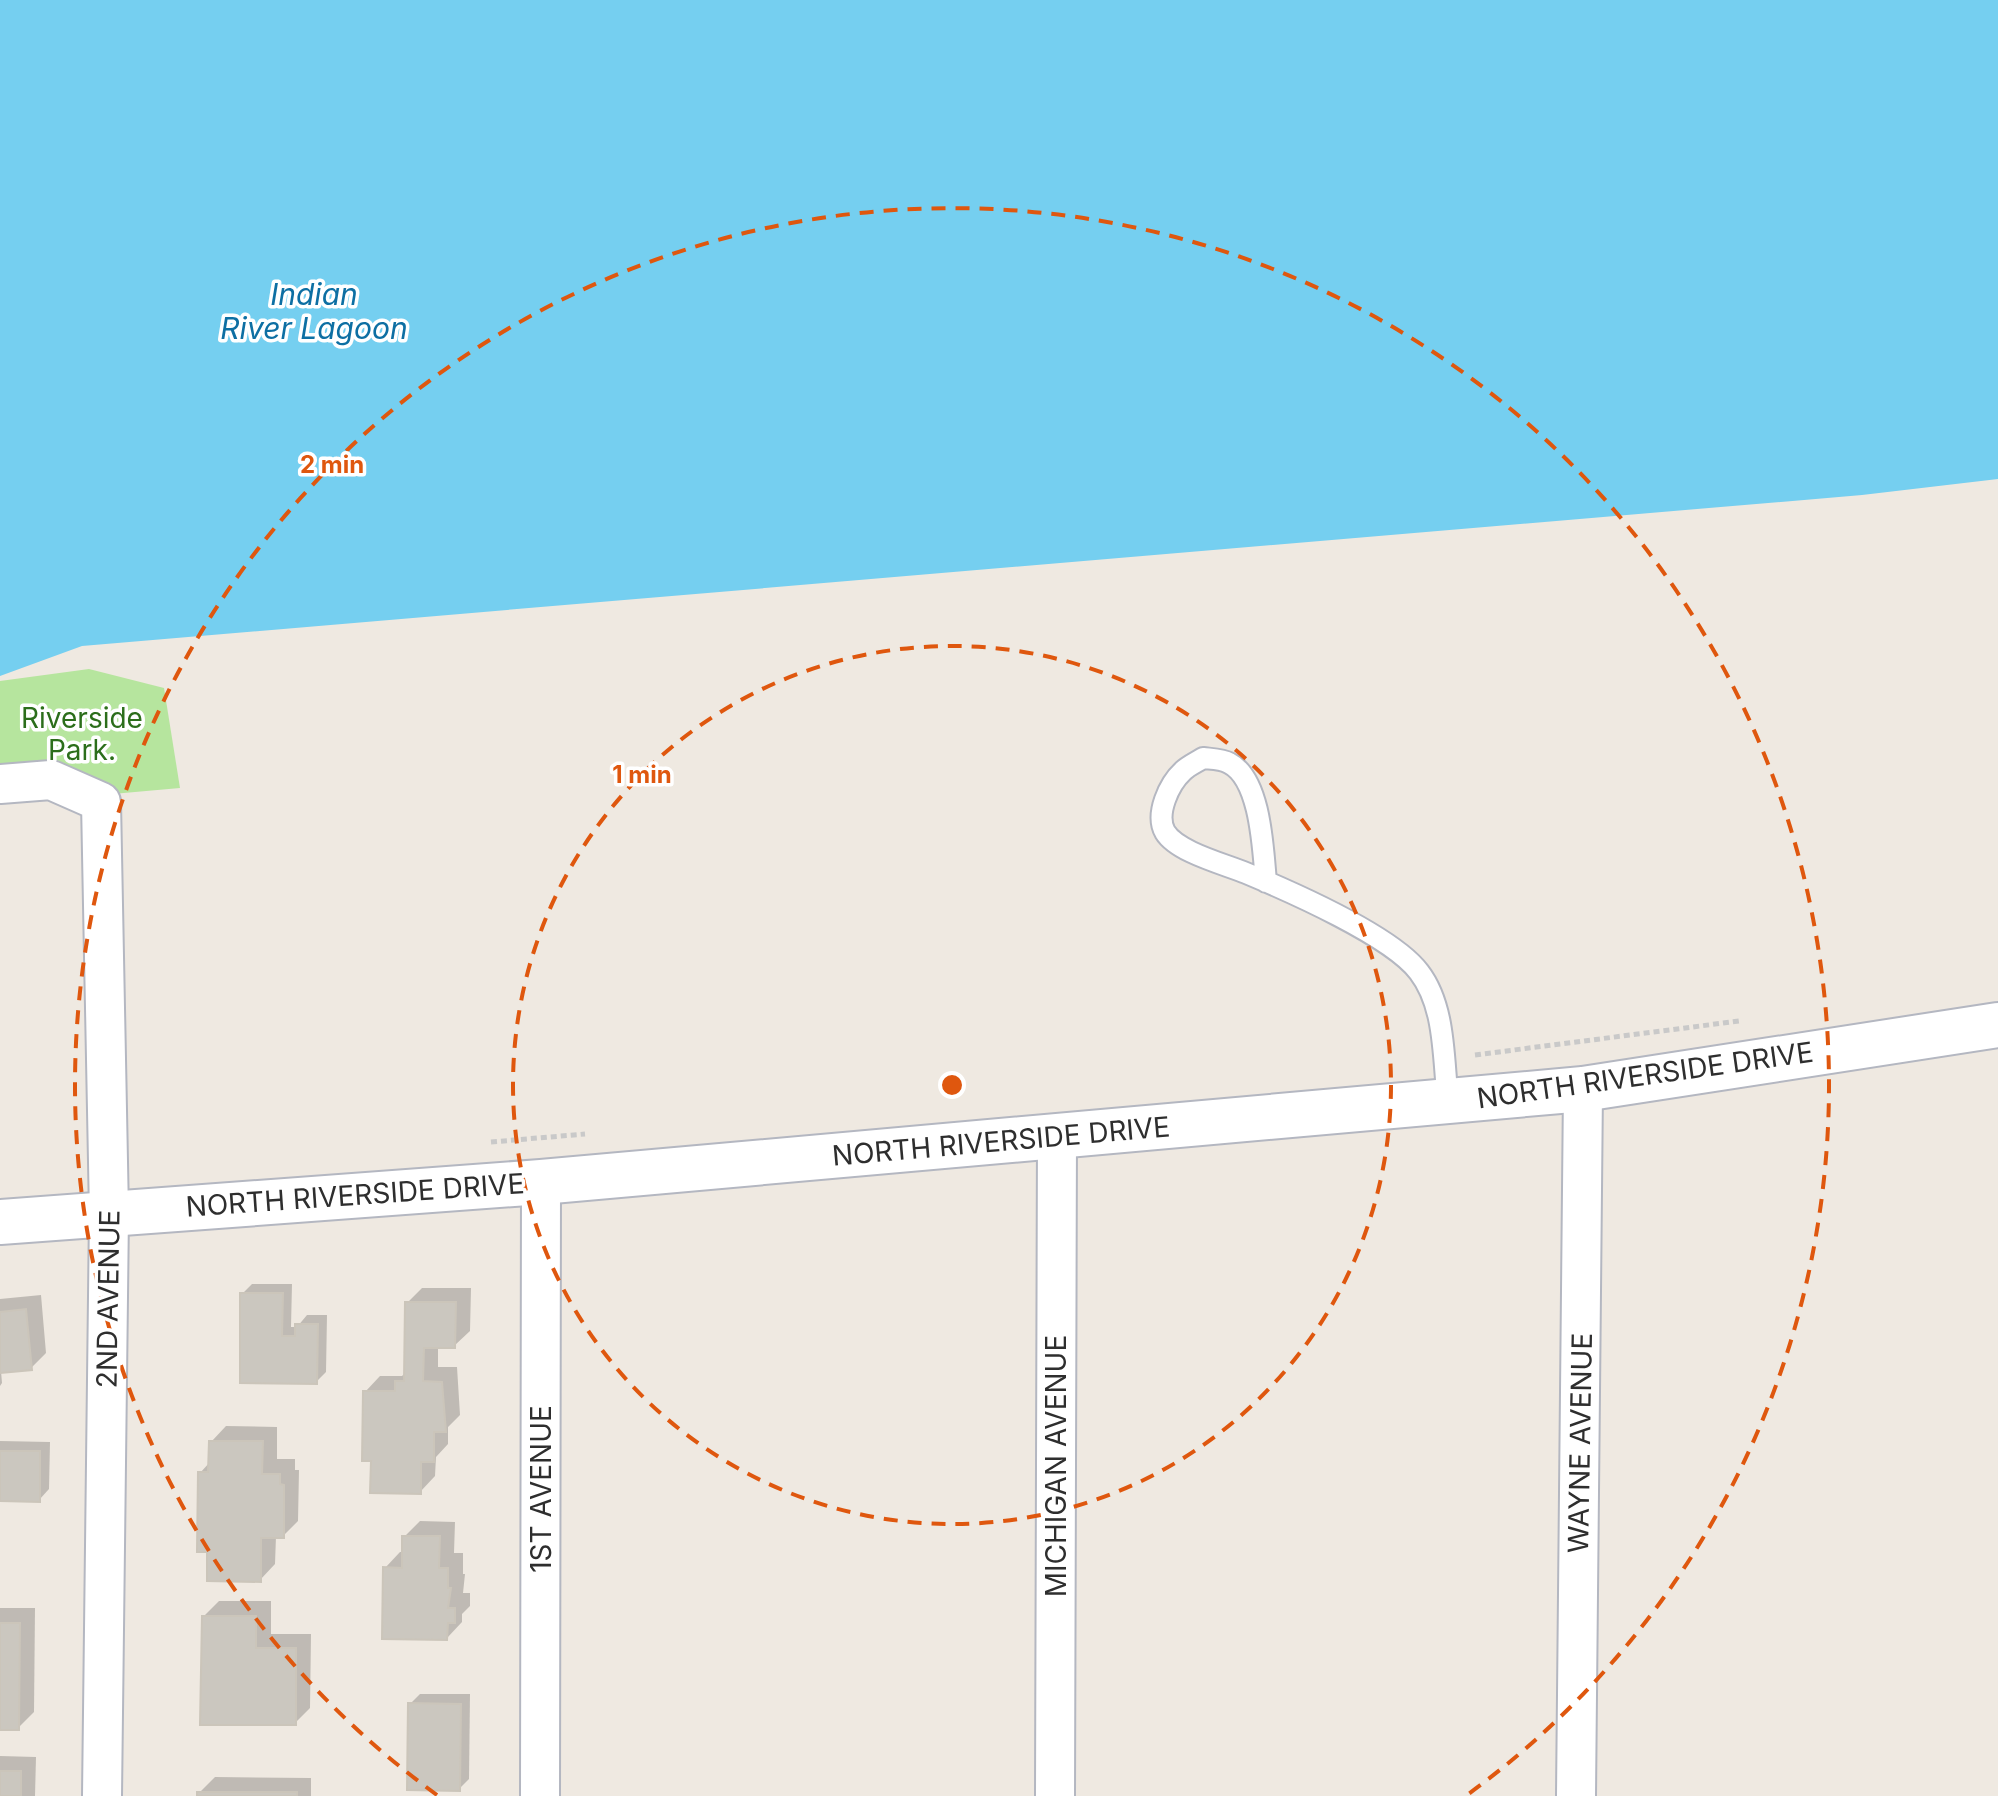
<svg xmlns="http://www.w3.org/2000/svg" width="1998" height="1796" viewBox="0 0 1998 1796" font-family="Inter,sans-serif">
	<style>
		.green { fill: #b6e59e }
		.water { fill: #75cff0 }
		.shadow { fill: #0003 }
		.building { fill: #cbc7bf; stroke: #cbc5ba; stroke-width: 2 }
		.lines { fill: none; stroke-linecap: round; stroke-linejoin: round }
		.service-casing { stroke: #b4b7c1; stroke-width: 24 }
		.minor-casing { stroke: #b4b7c1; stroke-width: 42 }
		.tertiary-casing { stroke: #b4b7c1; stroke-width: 48 }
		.path { stroke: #c9c9c9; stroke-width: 5; stroke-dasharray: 6 4; stroke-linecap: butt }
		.service { stroke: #fff; stroke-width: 20 }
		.minor { stroke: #fff; stroke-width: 38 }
		.tertiary { stroke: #fff; stroke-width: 44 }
		.ring { fill: none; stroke: #df570e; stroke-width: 4; stroke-dasharray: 14 10 }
		.labels { text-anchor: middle; stroke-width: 7; stroke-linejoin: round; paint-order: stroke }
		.park-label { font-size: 28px; fill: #2c6e1b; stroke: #fff }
		.street-label { font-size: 28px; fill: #2e2e2e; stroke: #fff }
		.water-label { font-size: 30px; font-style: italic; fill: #0d6fa3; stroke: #fff }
		.centre { fill: #df570e; stroke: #fff; stroke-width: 4 }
		.ring-label { font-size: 24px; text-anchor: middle; font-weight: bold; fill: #df570e; stroke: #fff; stroke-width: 7; stroke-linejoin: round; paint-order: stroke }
	</style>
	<rect width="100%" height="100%" fill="#efe9e1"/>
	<path class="green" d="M89 669 164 688 180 788 0 804V681Z"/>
	<path class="water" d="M0 0H1998V479L1862 495 82 646 0 676Z"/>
	<g class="shadow">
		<path d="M252 1284H292L291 1327H297L307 1315H327L326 1372 316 1382 242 1294Z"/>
		<path d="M422 1288H471L470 1331 454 1346H438V1367H457L460 1415 448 1427V1444L436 1457 435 1476 420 1492 373 1459 365 1392 380 1376H402L406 1372 407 1303Z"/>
		<path d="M41 1295 46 1353 31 1368 1 1371 2 1383 0 1386V1299Z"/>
		<path d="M226 1426 277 1427V1459H295V1470H299L298 1521 283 1536H276L275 1564 260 1580 209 1550 200 1473 210 1462 211 1442Z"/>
		<path d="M0 1441 50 1442 49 1489 39 1500 0 1499Z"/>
		<path d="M420 1521 455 1522 454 1553H463V1574H465L463 1593H470V1606L462 1614V1622L447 1638 385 1568 400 1552H404V1537Z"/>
		<path d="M219 1601H271V1634H311L310 1708 295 1723 203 1617Z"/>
		<path d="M0 1608H35L34 1712 18 1728H0Z"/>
		<path d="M420 1694H470L469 1779 459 1789 410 1704Z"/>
		<path d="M0 1756 36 1757 35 1796H0Z"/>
		<path d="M215 1777 311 1778V1796H199V1793Z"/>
	</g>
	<g class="building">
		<path d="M240 1293H283L282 1336H295V1324H318L317 1384 240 1383Z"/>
		<path d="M405 1302H456L455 1348H424L423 1381 442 1382 446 1432H434V1462H421V1494L370 1493 371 1461H362L363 1391H395V1381H404Z"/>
		<path d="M26 1309 32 1370 0 1373V1312Z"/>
		<path d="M209 1441H263L262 1474H280V1484L284 1485V1538H261V1582L207 1581V1552H197L198 1472H208Z"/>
		<path d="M0 1451H40V1502L0 1501Z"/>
		<path d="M402 1536H440L439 1568H448V1588H451L448 1608H455V1623H448L447 1640 382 1639 383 1567 402 1568Z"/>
		<path d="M202 1616H256V1648H296V1725H200Z"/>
		<path d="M0 1623H20L19 1730H0Z"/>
		<path d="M408 1703 461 1704 460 1791 407 1790Z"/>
		<rect x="0" y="1771" width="21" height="25"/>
		<rect x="197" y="1792" width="100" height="4"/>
	</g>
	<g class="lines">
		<defs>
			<path id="service" d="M1266 882C1263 850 1261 779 1229 763 1222 759 1211 759 1203 758 1197 762 1188 766 1183 771 1169 784 1155 814 1165 832 1177 852 1224 864 1246 873 1289 891 1392 936 1419 972 1446 1007 1443 1060 1448 1101"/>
			<g id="minor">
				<path d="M0 784 51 780 101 802 109 1213 102 1796"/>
				<path d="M540 1796 541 1182"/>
				<path d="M1055 1796 1057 1136"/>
				<path d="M1576 1796 1583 1089"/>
			</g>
			<path id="tertiary" d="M0 1222 541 1182 1583 1089 1998 1025"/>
		</defs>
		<use href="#service" class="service-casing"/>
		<use href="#minor" class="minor-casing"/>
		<use href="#tertiary" class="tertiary-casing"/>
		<g class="path">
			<path d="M1475 1055 1739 1021"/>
			<path d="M491 1142 585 1134"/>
		</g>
		<use href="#service" class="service"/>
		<use href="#minor" class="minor"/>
		<use href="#tertiary" class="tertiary"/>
	</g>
	<g class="ring">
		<circle cx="952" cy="1085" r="439"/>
		<path d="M437 1795A877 877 0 1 1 1467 1795"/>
	</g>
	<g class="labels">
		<g class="park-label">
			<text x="82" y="728">Riverside<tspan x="82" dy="32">Park.</tspan></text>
		</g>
		<g class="street-label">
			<text transform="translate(1645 1075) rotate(-8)" y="10">NORTH RIVERSIDE DRIVE</text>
			<text transform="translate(1001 1141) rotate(-5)" y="10">NORTH RIVERSIDE DRIVE</text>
			<text transform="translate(355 1195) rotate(-4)" y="10">NORTH RIVERSIDE DRIVE</text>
			<text transform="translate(108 1299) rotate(-89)" y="10">2ND AVENUE</text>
			<text transform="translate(1580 1443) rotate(-89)" y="10">WAYNE AVENUE</text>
			<text transform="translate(1056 1466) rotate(-90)" y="10">MICHIGAN AVENUE</text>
			<text transform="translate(541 1489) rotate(-90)" y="10">1ST AVENUE</text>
		</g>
		<g class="water-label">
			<text x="314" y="305">Indian<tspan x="314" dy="34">River Lagoon</tspan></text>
		</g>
	</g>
	<circle cx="952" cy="1085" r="12" class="centre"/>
	<g class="ring-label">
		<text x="332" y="473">2 min</text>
		<text x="642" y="783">1 min</text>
	</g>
</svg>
